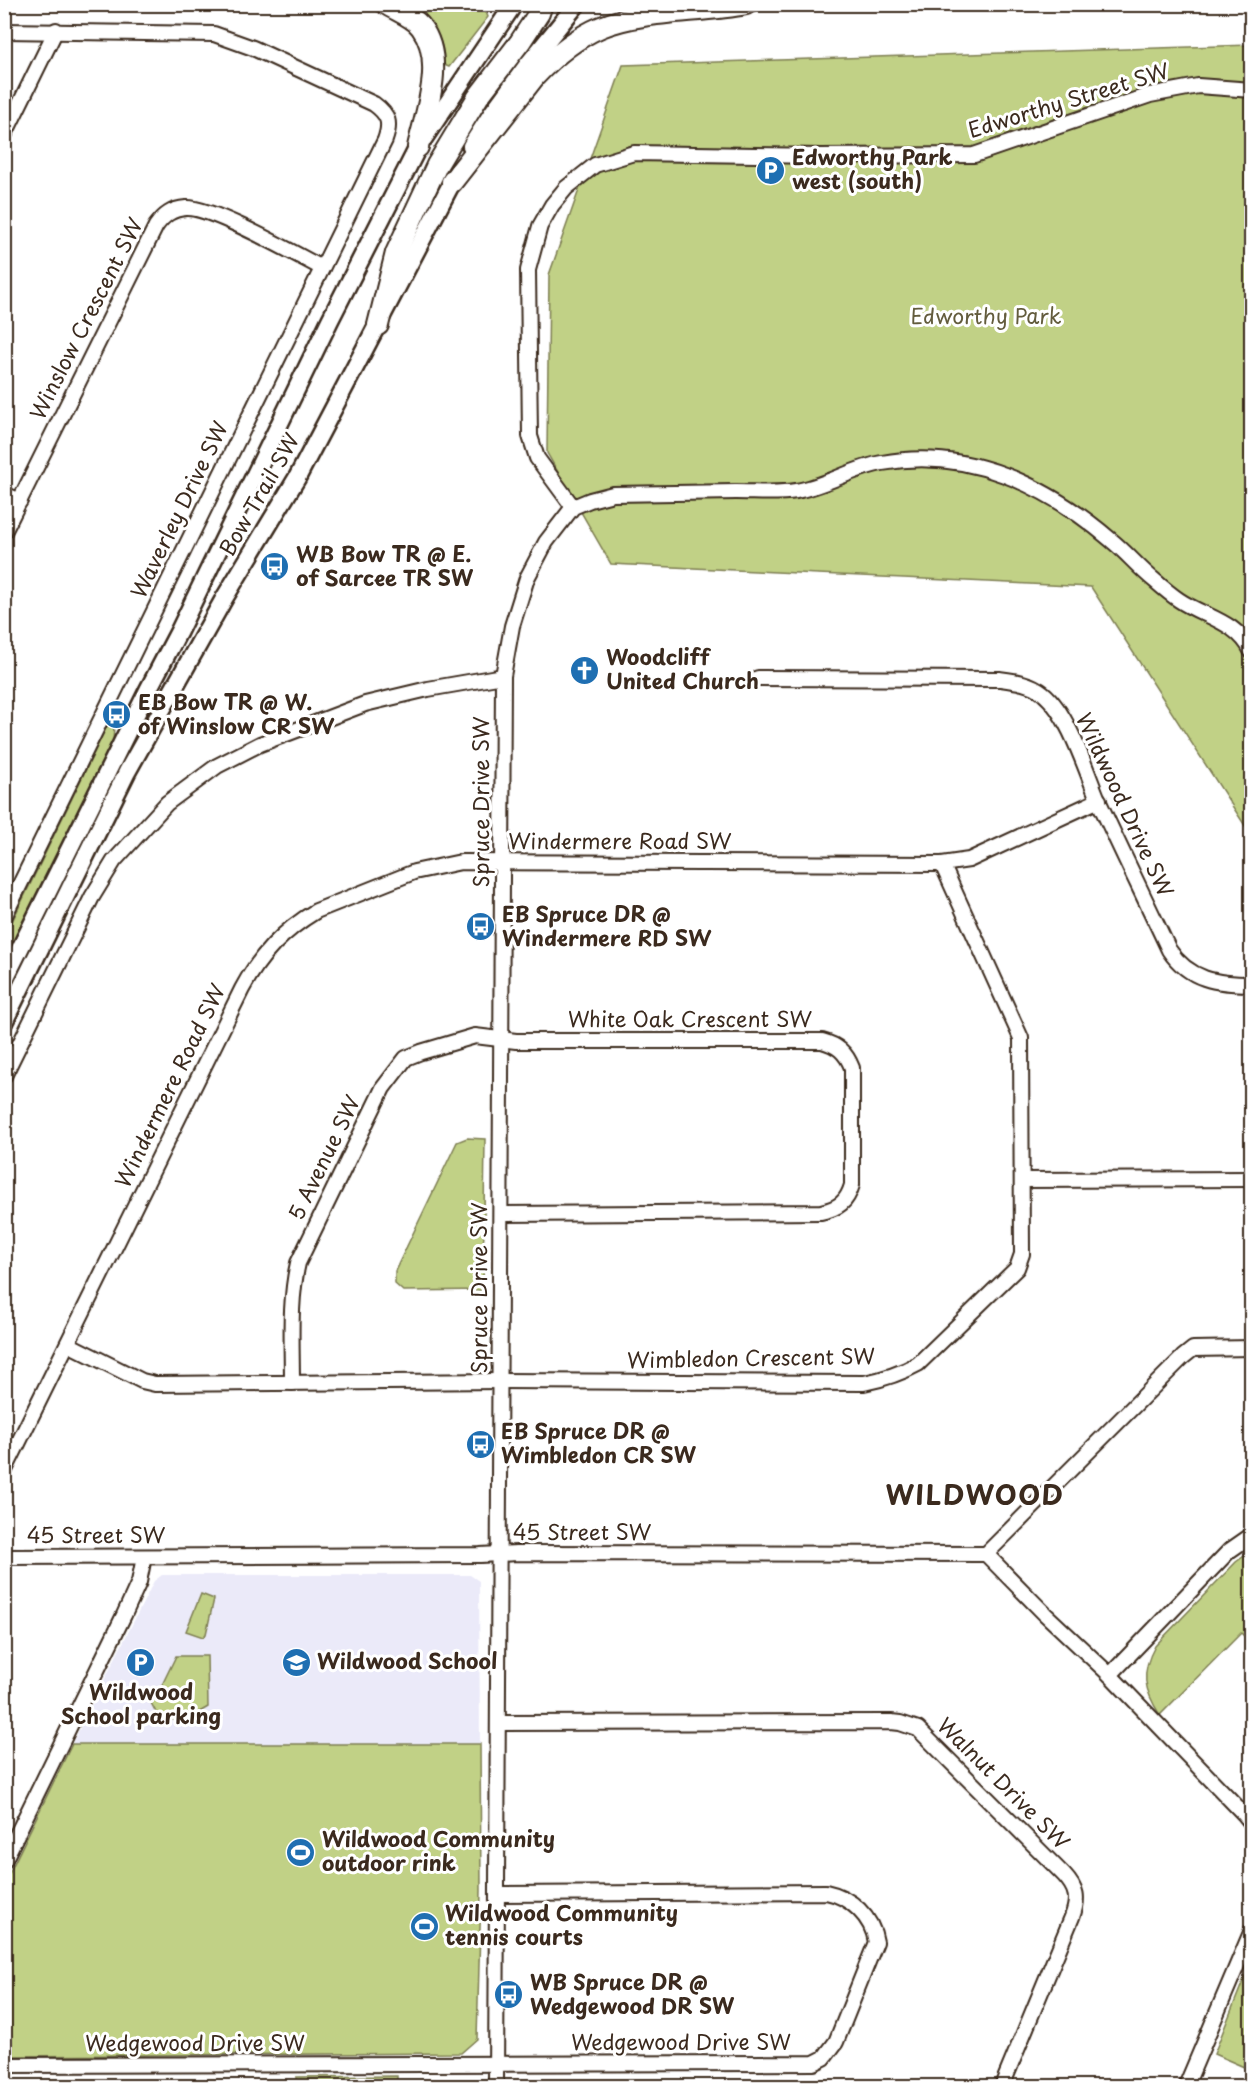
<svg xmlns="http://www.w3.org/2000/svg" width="1256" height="2091" viewBox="0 0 1256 2091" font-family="'Playpen Sans',sans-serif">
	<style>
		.built { fill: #ebeaf9 }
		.green { fill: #c1d186; stroke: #7e7e52; stroke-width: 1.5 }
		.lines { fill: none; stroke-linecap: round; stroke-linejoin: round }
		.minor-casing { stroke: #3b2a1e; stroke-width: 18 }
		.major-casing { stroke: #3b2a1e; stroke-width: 21 }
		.highway-casing { stroke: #3b2a1e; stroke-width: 24 }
		.minor { stroke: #fff; stroke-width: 14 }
		.major { stroke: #fff; stroke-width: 16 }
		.highway { stroke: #fff; stroke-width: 20 }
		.labels { text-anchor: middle; stroke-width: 6; stroke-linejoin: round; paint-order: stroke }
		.street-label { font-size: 21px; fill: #3b2a1e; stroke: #fff }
		.poi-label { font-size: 21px; font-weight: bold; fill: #3b2a1e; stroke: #fff; text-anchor: start }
		.park-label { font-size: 21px; fill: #635c3d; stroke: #fff }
		.district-label { font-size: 27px; font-weight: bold; letter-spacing: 1.5px; fill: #3b2a1e; stroke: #fff }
	</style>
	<rect width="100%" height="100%" fill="#fff"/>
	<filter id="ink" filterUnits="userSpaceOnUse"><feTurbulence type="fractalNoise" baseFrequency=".0167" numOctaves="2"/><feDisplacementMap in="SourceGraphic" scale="12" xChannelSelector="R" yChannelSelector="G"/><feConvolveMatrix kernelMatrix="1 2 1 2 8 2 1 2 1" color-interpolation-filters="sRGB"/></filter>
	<g filter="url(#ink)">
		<path class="built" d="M162 1575H470L479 1581 480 1744H72L154 1581Z"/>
		<g class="green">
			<path d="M484 7 488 17 449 67 444 65C445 46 437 30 424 16L426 10Z"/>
			<path d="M1251 45V835L1091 587 611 564 547 453 549 275 623 65Z"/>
			<path d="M112 716 117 719 114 726 113 743 5 964V936Z"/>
			<path d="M467 1138 485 1139 483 1290 403 1291 395 1284V1271L457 1142Z"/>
			<path d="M1251 1551V1643L1241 1633 1160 1715C1144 1690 1140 1673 1155 1646L1236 1562Z"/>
			<path d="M201 1594 214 1599 206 1634 203 1637 186 1631Z"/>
			<path d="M176 1656H207L208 1707C188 1719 182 1723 159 1718L150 1701 154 1691H159Z"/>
			<path d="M72 1744H480L481 1891 477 2039 461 2053 5 2056V1882Z"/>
			<path d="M1251 1961V2070L1214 2054Z"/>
			<path d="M397 2076V2086H296V2077Z"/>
		</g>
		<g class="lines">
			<defs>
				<g id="minor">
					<path d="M4 31 214 34 253 48 374 104C389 115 391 123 385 140L4 917"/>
					<path d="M4 136 56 30"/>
					<path d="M4 494 20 501"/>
					<path d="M573 507 537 458 530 436 528 270 540 226 552 205 566 188 595 165 634 153 821 156 974 155 1150 95 1198 86 1252 90"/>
					<path d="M4 532 156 226C164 215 172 209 186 208 211 206 297 255 322 268"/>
					<path d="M758 678 1000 679C1015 681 1031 683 1043 693 1069 714 1086 771 1099 802 1122 852 1146 901 1169 950 1189 980 1217 984 1252 984"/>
					<path d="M4 1076 92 897 114 861 167 803 217 766 260 744 365 704 428 689 503 676"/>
					<path d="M1022 1180 1252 1179"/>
					<path d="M68 1344 142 1381 155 1384 501 1381 864 1383C884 1379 900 1374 918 1364L1017 1268 1022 1254 1021 1038 942 864"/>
					<path d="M292 1383C292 1343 289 1302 298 1263L383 1088 406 1058 421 1052 475 1036 516 1041H822C837 1045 846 1052 852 1068V1185C847 1202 839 1208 821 1212L501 1214"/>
					<path d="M4 1472 242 989C260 955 283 931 316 911L414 872 461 862 942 864 969 860 1099 800"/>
					<path d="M1252 1535 1229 1551 1110 1675 1244 1814 1252 1824"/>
					<path d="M986 1554 1183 1357 1193 1349 1252 1348"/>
					<path d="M4 1557 480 1555 517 1553 986 1554 1045 1614 1110 1675"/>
					<path d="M499 1723 891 1722 900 1723 918 1729 1064 1875C1077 1889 1079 1899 1072 1917L1002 2086"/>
					<path d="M4 1861 124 1615 139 1582 144 1557"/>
					<path d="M4 2065 814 2063 824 2058 836 2042 876 1942C872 1917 851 1897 826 1892L499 1894"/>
					<path d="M496 2086 503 676 512 626 527 578 546 542 573 507 590 500 613 494C654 493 695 493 736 492 755 492 777 494 796 491 826 486 853 468 882 463 967 447 1047 485 1111 540 1126 552 1139 568 1154 580 1162 587 1170 594 1179 600 1204 617 1237 621 1252 652"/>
					<path d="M1186 2086 1252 1930"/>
				</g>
				<g id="major">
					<path d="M471 146 492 113 528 64 577 4"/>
					<path d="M4 981 148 690 179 631 330 320 418 147 514 4"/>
					<path d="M4 1022 127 772 225 597 297 478 458 171"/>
				</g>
				<g id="highway">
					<path d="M386 4C397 11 414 17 421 27 446 60 426 111 418 147"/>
					<path d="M452 182 535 76C554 56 575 38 601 27 640 10 702 13 746 4"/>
					<path d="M378 325 396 253 437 165 478 97 520 42 539 13 542 4"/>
				</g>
			</defs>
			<use href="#minor" class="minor-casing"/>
			<use href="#major" class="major-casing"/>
			<use href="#highway" class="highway-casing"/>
			<use href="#minor" class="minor"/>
			<use href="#major" class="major"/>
			<use href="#highway" class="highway"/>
		</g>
	</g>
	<defs>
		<symbol id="parking-disc" viewBox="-11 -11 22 22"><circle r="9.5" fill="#1f6fb2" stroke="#fff"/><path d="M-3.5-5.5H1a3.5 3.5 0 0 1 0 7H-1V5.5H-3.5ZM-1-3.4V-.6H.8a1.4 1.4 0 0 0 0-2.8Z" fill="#fff"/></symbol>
		<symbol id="bus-disc" viewBox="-11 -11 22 22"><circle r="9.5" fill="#1f6fb2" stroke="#fff"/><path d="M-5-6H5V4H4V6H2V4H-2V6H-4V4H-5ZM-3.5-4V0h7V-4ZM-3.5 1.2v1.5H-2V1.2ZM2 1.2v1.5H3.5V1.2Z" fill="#fff"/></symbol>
		<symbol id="church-disc" viewBox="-11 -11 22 22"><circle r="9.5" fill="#1f6fb2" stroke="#fff"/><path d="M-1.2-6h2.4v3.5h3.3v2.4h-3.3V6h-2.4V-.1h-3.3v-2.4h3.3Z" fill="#fff"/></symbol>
		<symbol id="school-disc" viewBox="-11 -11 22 22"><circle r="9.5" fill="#1f6fb2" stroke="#fff"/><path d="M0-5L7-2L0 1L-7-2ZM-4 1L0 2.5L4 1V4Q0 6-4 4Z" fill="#fff"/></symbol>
		<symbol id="stadium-disc" viewBox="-11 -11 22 22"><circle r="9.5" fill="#1f6fb2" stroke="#fff"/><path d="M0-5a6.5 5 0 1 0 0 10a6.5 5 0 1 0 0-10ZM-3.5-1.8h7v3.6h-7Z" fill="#fff"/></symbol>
	</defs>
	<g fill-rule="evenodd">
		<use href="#parking-disc" x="754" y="154" width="33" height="33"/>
		<use href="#bus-disc" x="258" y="550" width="33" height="33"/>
		<use href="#church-disc" x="568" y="654" width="33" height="33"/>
		<use href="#bus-disc" x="100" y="698" width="33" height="33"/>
		<use href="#bus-disc" x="464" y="910" width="33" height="33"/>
		<use href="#bus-disc" x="464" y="1428" width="33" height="33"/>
		<use href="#parking-disc" x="124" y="1646" width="33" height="33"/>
		<use href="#school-disc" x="280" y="1646" width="33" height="33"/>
		<use href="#stadium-disc" x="284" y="1836" width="33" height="33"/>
		<use href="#stadium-disc" x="408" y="1910" width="33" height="33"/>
		<use href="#bus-disc" x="492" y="1978" width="33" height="33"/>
	</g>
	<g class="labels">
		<g class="street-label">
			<text transform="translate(1069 101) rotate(-17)" y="7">Edworthy Street SW</text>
			<text transform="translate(87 319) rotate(-63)" y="7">Winslow Crescent SW</text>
			<text transform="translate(260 495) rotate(-60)" y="7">Bow Trail SW</text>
			<text transform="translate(180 510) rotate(-64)" y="7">Waverley Drive SW</text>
			<text transform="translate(482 802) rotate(-90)" y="7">Spruce Drive SW</text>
			<text transform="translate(1124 805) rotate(65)" y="7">Wildwood Drive SW</text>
			<text x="620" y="849">Windermere Road SW</text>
			<text x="690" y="1027">White Oak Crescent SW</text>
			<text transform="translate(171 1086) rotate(-64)" y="7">Windermere Road SW</text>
			<text transform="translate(325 1158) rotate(-64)" y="7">5 Avenue SW</text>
			<text transform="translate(480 1288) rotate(-90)" y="7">Spruce Drive SW</text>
			<text transform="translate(751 1359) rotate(-1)" y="7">Wimbledon Crescent SW</text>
			<text x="582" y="1540">45 Street SW</text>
			<text x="96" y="1543">45 Street SW</text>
			<text transform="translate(1003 1784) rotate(45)" y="7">Walnut Drive SW</text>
			<text x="681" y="2050">Wedgewood Drive SW</text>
			<text x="195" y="2051">Wedgewood Drive SW</text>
		</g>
		<g class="poi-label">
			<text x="792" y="165">Edworthy Park<tspan x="792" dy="24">west (south)</tspan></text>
			<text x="296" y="562">WB Bow TR @ E.<tspan x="296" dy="24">of Sarcee TR SW</tspan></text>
			<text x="606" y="665">Woodcliff<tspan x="606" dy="24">United Church</tspan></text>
			<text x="138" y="710">EB Bow TR @ W.<tspan x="138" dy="24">of Winslow CR SW</tspan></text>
			<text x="502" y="922">EB Spruce DR @<tspan x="502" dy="24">Windermere RD SW</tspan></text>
			<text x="501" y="1439">EB Spruce DR @<tspan x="501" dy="24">Wimbledon CR SW</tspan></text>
			<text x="317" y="1669">Wildwood School</text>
			<text x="141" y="1700" text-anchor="middle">Wildwood<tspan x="141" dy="24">School parking</tspan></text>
			<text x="322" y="1847">Wildwood Community<tspan x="322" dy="24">outdoor rink</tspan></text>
			<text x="445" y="1921">Wildwood Community<tspan x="445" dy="24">tennis courts</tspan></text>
			<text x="530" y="1990">WB Spruce DR @<tspan x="530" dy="24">Wedgewood DR SW</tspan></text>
		</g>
		<g class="park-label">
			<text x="986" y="324">Edworthy Park</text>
		</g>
		<g class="district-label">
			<text x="975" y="1505">WILDWOOD</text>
		</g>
	</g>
	<rect width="1256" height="2091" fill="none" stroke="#fff" stroke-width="24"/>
	<rect x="12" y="12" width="1232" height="2067" fill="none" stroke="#3b2a1e" stroke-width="2" filter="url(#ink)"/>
</svg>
